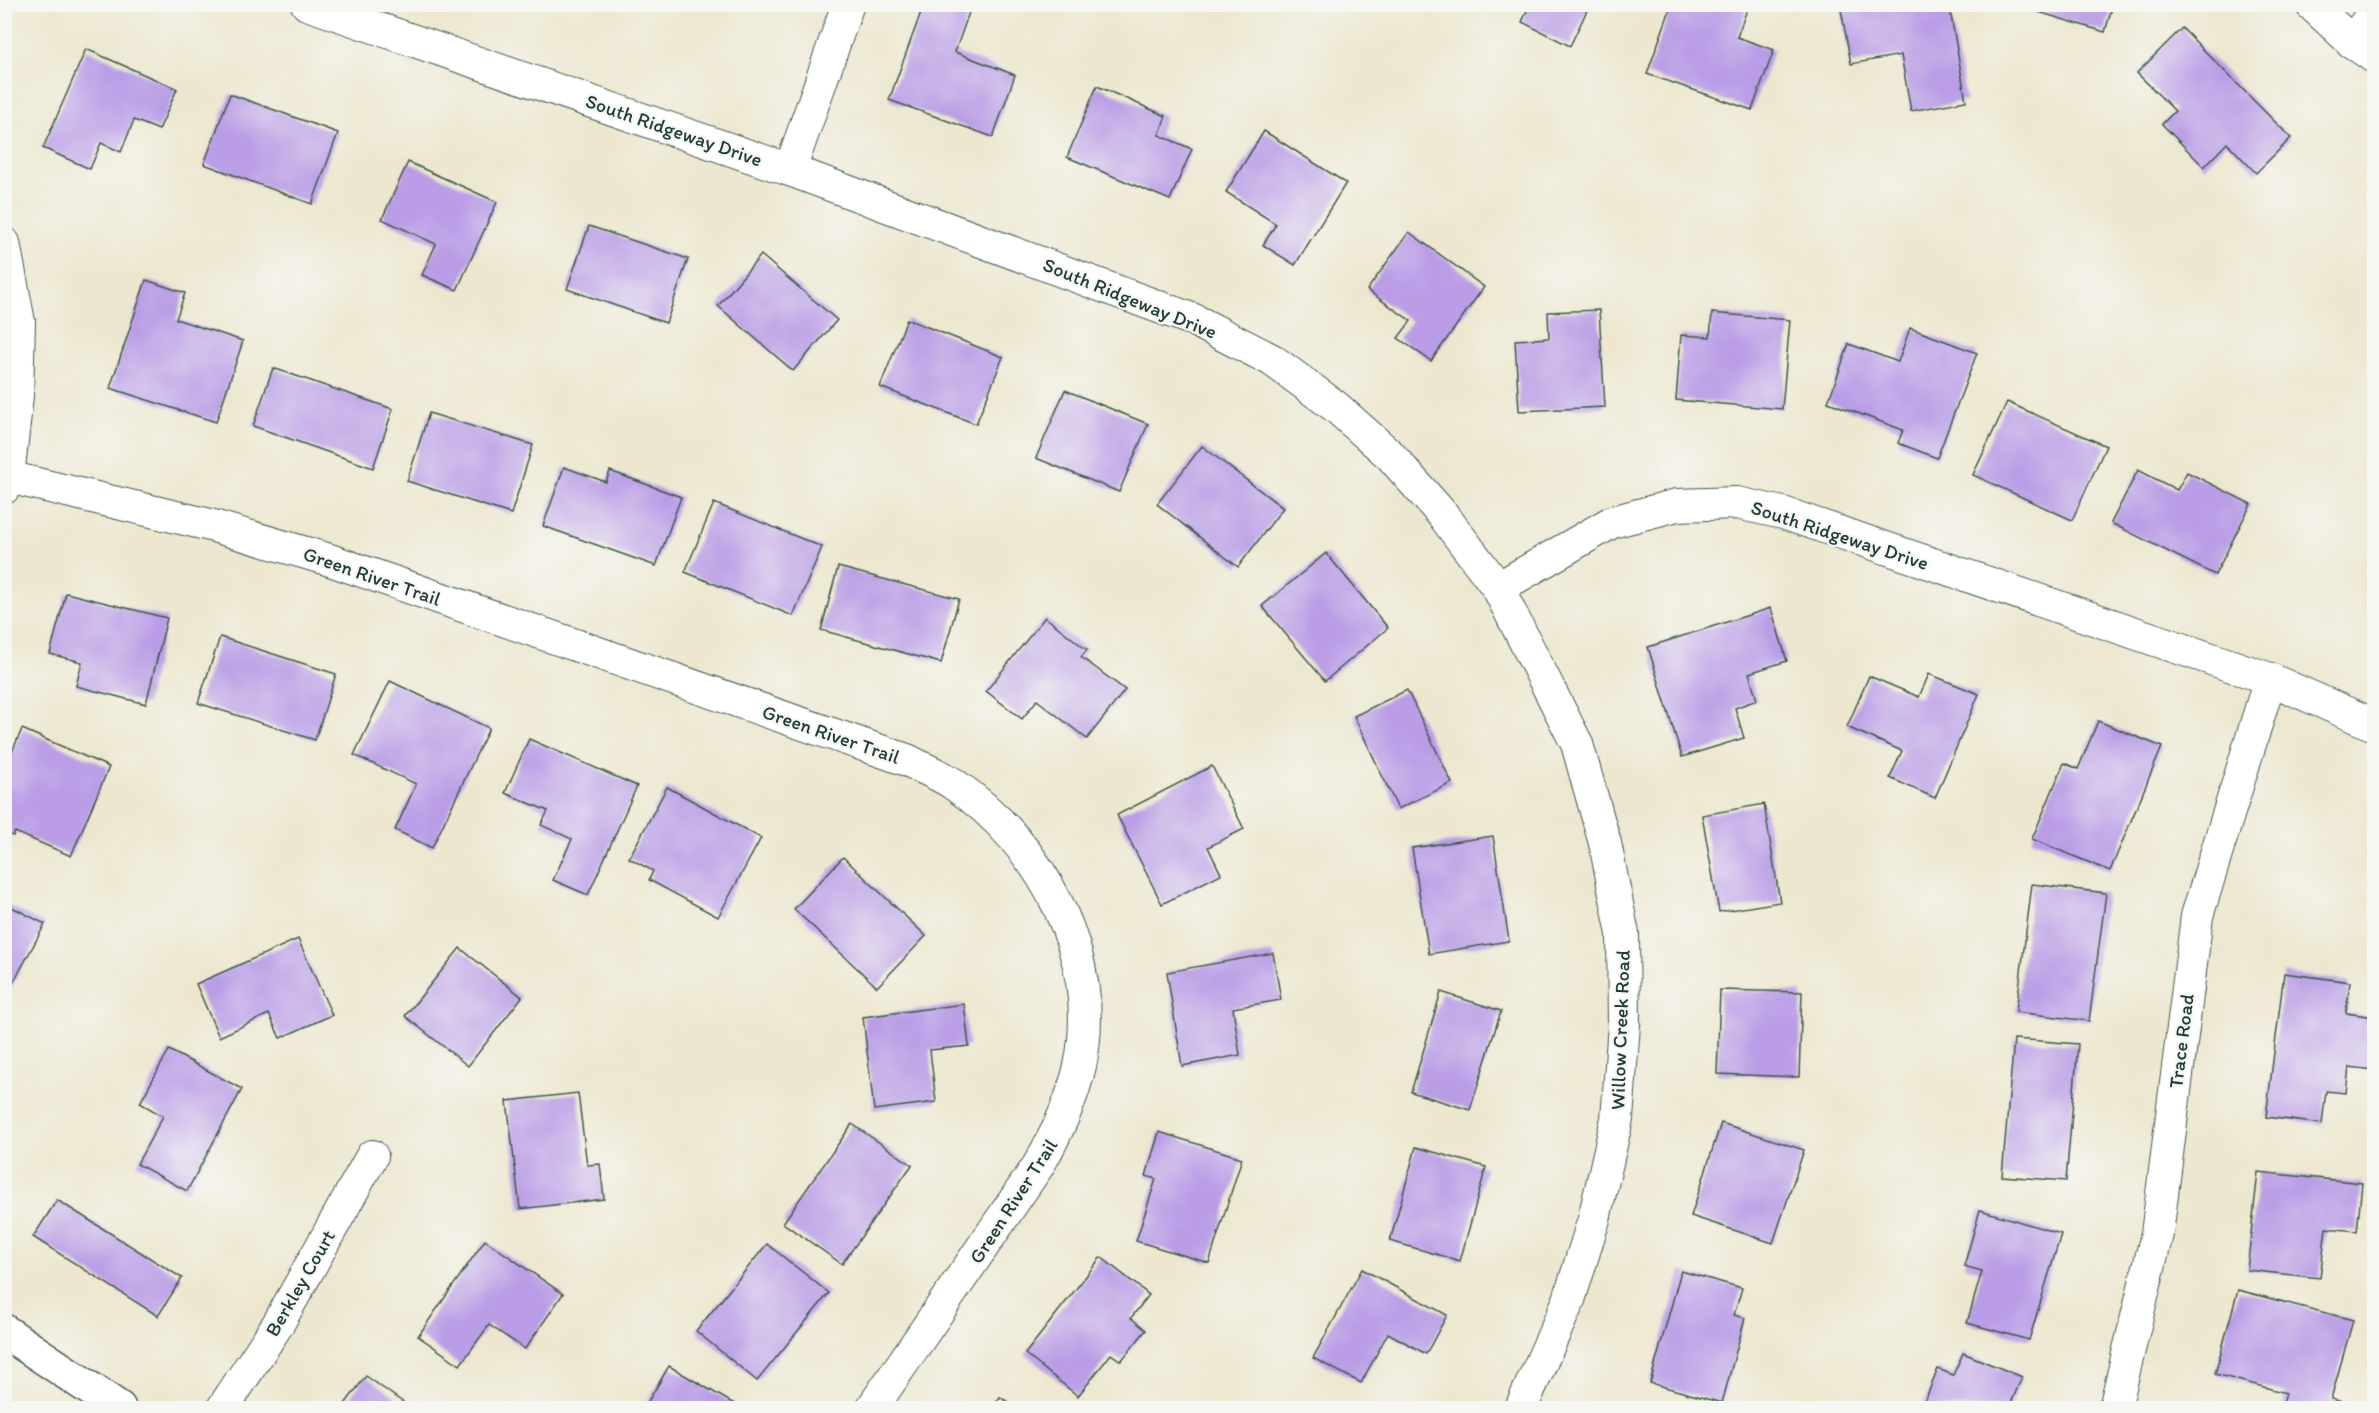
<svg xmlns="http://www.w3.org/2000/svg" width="2379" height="1413" viewBox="0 0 2379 1413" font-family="Itim,sans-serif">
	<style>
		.building { fill: #ba9de6 }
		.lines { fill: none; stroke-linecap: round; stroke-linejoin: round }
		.minor-casing { stroke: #3e564b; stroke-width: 34 }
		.tertiary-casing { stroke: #3e564b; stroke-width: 36 }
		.minor { stroke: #fff; stroke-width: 32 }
		.tertiary { stroke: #fff; stroke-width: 33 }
		.labels { text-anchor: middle; stroke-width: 4.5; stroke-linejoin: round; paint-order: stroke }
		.street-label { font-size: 20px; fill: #1f3d34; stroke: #f6f6f2 }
	</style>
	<rect width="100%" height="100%" fill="#f6f6f2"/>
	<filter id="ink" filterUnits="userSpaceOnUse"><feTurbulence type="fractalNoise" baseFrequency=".0167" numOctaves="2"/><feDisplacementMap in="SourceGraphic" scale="12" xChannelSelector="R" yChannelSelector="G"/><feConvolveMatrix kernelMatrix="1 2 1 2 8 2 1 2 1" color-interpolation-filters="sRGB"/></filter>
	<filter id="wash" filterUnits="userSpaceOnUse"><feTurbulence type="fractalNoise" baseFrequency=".008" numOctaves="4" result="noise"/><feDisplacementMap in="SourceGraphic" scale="24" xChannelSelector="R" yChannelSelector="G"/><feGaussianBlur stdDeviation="1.35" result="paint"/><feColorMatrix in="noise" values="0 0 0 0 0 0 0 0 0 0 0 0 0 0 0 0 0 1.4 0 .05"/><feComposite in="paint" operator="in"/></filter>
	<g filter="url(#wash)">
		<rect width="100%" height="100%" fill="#ede7cf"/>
		<g id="blocks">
			<g class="building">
				<path d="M924 4H972L955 52 1015 75 993 137 889 100Z"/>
				<path d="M1530 4H1590L1570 46 1522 22Z"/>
				<path d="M1672 4H1749L1737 37 1774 50 1752 110 1647 74Z"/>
				<path d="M1840 4H1949L1966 101 1911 111 1901 55 1851 64Z"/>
				<path d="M2012 4H2113L2105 32Z"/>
				<path d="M2182 28 2291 138 2256 173 2227 143 2204 167 2162 124 2175 111 2137 73Z"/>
				<path d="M86 49 177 89 159 130 134 120 121 152 101 143 90 169 43 148Z"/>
				<path d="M1097 86 1166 116 1159 135 1192 149 1170 200 1067 157Z"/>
				<path d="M230 94 338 133 312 204 204 164Z"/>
				<path d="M1264 131 1346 183 1295 265 1263 245 1276 224 1226 192Z"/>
				<path d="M408 162 497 202 457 290 422 275 436 244 382 219Z"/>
				<path d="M589 226 688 259 666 323 567 289Z"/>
				<path d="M1409 232 1484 287 1431 361 1398 338 1411 321 1367 290Z"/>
				<path d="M761 255 837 320 793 371 718 306Z"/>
				<path d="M146 280 185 293 176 319 243 341 216 422 110 388Z"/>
				<path d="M1599 310 1605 407 1519 411 1515 340 1549 338 1548 312Z"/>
				<path d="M1712 313 1790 320 1782 409 1676 400 1681 335 1710 337Z"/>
				<path d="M907 319 1003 357 976 424 880 387Z"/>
				<path d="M1910 328 1977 353 1937 458 1898 443 1903 430 1828 402 1849 344 1898 362Z"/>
				<path d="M273 368 393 409 373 468 253 426Z"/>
				<path d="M1065 390 1148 424 1119 492 1036 458Z"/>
				<path d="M2007 402 2106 446 2072 520 1973 475Z"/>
				<path d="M429 413 533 445 511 514 407 481Z"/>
				<path d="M1202 446 1283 508 1238 567 1157 504Z"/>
				<path d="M564 467 606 482 610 471 681 497 656 566 543 526Z"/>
				<path d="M2138 470 2177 490 2187 472 2251 504 2215 575 2111 523Z"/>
				<path d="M714 503 822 547 793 616 685 572Z"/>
				<path d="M1326 553 1388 628 1325 681 1262 606Z"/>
				<path d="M838 567 959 599 941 663 821 630Z"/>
				<path d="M66 593 167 618 146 704 76 686 82 662 50 654Z"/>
				<path d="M1771 608 1787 661 1749 673 1757 700 1735 708 1744 738 1682 757 1648 647Z"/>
				<path d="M1045 617 1087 650 1081 657 1125 690 1087 739 1037 700 1022 719 986 691Z"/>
				<path d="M220 637 336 674 315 740 198 703Z"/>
				<path d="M1929 674 1979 694 1935 798 1890 778 1902 751 1847 727 1869 676 1919 697Z"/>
				<path d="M390 681 489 728 432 848 395 830 416 784 354 755Z"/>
				<path d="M1407 690 1452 783 1398 809 1354 716Z"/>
				<path d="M2098 721 2162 747 2110 871 2032 839 2064 763 2078 769Z"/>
				<path d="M22 729 109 767 71 856 15 832 13 836 4 832V770Z"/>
				<path d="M529 739 637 786 588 895 553 880 572 839 541 825 548 811 505 793Z"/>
				<path d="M1212 766 1244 829 1208 847 1221 874 1162 904 1117 815Z"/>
				<path d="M667 787 761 838 718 917 649 880 653 871 629 858Z"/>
				<path d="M1764 804 1780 902 1719 912 1702 815Z"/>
				<path d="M1493 836 1509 941 1429 954 1412 848Z"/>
				<path d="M843 857 926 936 877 987 794 909Z"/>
				<path d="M2032 884 2106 893 2089 1021 2016 1012Z"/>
				<path d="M4 903 45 924 4 1000Z"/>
				<path d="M298 939 332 1015 280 1038 269 1014 219 1037 196 984Z"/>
				<path d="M460 948 522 997 468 1066 405 1016Z"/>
				<path d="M1273 953 1281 1000 1233 1008 1240 1055 1182 1066 1167 972Z"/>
				<path d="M2284 973 2350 982 2346 1013 2374 1017V1070L2349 1067 2346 1093 2326 1091 2322 1124 2266 1117Z"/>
				<path d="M1720 990 1802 992 1799 1077 1717 1074Z"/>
				<path d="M1441 992 1501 1011 1470 1110 1411 1092Z"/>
				<path d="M964 1004 969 1046 930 1050 936 1102 874 1110 863 1017Z"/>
				<path d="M2014 1039 2078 1044 2066 1181 2002 1176Z"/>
				<path d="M169 1050 242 1089 187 1191 137 1164 163 1116 140 1103Z"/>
				<path d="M578 1093 587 1165 600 1164 604 1199 520 1209 507 1101Z"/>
				<path d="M1721 1123 1804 1150 1773 1243 1691 1216Z"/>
				<path d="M852 1124 912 1165 842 1264 783 1223Z"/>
				<path d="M1159 1132 1242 1158 1209 1263 1136 1241 1156 1179 1146 1176Z"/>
				<path d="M1416 1147 1486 1167 1460 1261 1390 1241Z"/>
				<path d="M2258 1172 2362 1183 2357 1231 2326 1228 2320 1278 2247 1270Z"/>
				<path d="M57 1200 182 1278 158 1316 33 1237Z"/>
				<path d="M1980 1210 2061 1234 2029 1340 1967 1323 1982 1271 1964 1266Z"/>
				<path d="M485 1240 563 1294 525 1349 489 1325 460 1365 418 1336Z"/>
				<path d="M767 1244 829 1293 757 1381 696 1331Z"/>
				<path d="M1101 1257 1149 1295 1131 1318 1146 1330 1121 1361 1111 1354 1078 1396 1025 1354Z"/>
				<path d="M1362 1269 1447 1315 1426 1354 1388 1333 1361 1383 1313 1358Z"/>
				<path d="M1681 1271 1742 1288 1734 1315 1745 1318 1722 1403 1650 1383Z"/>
				<path d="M2238 1290 2353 1320 2331 1399 2352 1404 2351 1408H2282L2286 1393 2215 1374Z"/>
				<path d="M1963 1353 2022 1377 2009 1408H1922L1938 1369 1953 1375Z"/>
				<path d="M669 1366 741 1408H644Z"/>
				<path d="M366 1376 411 1408H342Z"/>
				<path d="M1000 1397 1017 1408H992Z"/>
			</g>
		</g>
	</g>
	<g filter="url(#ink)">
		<use href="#blocks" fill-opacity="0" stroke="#3e564b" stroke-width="1.5"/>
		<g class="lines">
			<defs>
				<g id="minor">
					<path d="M307 4 790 170 1194 320 1272 360 1336 407 1390 455 1443 515 1498 588 1577 744 1605 843 1623 934 1624 1024 1617 1119 1594 1219 1569 1300 1521 1408"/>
					<path d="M2311 4 2352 42 2374 57"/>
					<path d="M2352 42 2374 12"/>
					<path d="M790 170 848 4"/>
					<path d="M4 243 19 322 17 396 8 477 4 488"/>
					<path d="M8 477 210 525 330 560 907 760C922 768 938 774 952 783 1042 843 1103 957 1080 1066 1072 1101 1056 1135 1038 1166L872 1408"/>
					<path d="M1498 588 1612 522 1677 505 1737 503 1783 513 2270 679 2374 725"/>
					<path d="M223 1408 278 1324 372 1156"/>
					<path d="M2115 1408 2157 1234 2197 916 2270 679"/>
				</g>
				<path id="tertiary" d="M4 1331 119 1408"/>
			</defs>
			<use href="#minor" class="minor-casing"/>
			<use href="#tertiary" class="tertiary-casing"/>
			<use href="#minor" class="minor"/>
			<use href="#tertiary" class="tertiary"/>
		</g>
	</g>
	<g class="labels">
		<g class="street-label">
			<text transform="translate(674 130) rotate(19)" y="7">South Ridgeway Drive</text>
			<text transform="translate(1130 298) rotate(22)" y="7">South Ridgeway Drive</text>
			<text transform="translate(1840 535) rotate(18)" y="7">South Ridgeway Drive</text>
			<text transform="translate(372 576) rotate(19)" y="7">Green River Trail</text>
			<text transform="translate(831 734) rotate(19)" y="7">Green River Trail</text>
			<text transform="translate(1620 1030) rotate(-88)" y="7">Willow Creek Road</text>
			<text transform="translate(2181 1041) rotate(-83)" y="7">Trace Road</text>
			<text transform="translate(1013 1201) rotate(-57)" y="7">Green River Trail</text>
			<text transform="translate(300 1283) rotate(-60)" y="7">Berkley Court</text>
		</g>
	</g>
	<rect width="2379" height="1413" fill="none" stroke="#f6f6f2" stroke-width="24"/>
</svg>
